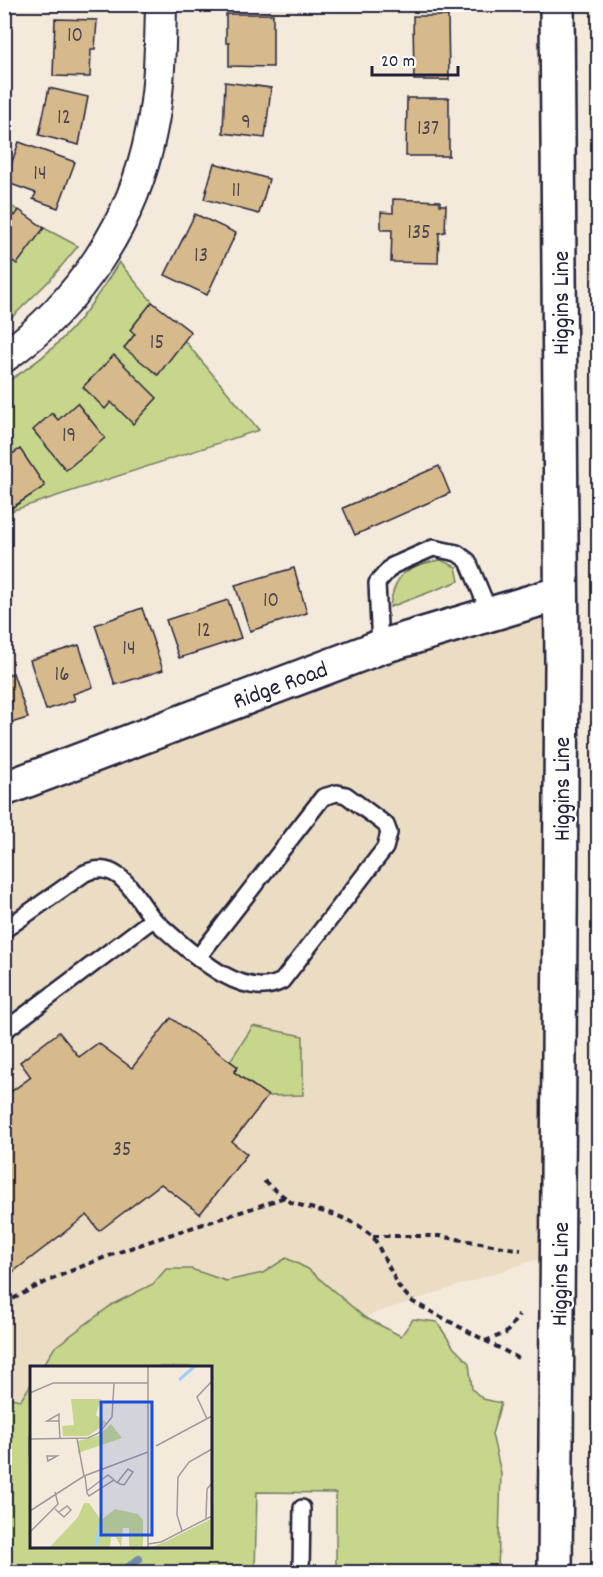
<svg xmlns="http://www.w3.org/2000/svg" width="603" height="1577" viewBox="0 0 603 1577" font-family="Dekko,sans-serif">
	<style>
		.built { fill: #ebdcc4 }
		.green { fill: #c6d68b; stroke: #747c63; stroke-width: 1.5 }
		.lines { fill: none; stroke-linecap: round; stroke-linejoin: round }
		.stream { stroke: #6e8aaf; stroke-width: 8 }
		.building { fill: #d7ba8c; stroke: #22223b; stroke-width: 1.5 }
		.lane-casing { stroke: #22223b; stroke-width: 20 }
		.street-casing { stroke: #22223b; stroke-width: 34 }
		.secondary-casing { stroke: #22223b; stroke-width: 38 }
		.path { stroke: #22223b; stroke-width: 4; stroke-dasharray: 6 4.5; stroke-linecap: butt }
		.lane { stroke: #fff; stroke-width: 15 }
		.street { stroke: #fff; stroke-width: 30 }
		.secondary { stroke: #fff; stroke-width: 33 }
		.labels { text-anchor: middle; stroke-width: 4.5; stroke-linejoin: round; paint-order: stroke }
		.number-label { font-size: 21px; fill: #4f484f }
		.street-label { font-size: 24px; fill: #22223b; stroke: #fff }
		.inset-river { fill: none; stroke: #a0d0fc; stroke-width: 3 }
		.inset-road { fill: none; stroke: #9f9a9c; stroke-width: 1.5 }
		.view { fill: #1d4ed8; fill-opacity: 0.15; stroke: #1d4ed8; stroke-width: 3 }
		.inset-edge { fill: none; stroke: #22223b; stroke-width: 3 }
	</style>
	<rect width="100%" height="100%" fill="#f3eadc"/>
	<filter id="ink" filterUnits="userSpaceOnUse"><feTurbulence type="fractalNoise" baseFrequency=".0167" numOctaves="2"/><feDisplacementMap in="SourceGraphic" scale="12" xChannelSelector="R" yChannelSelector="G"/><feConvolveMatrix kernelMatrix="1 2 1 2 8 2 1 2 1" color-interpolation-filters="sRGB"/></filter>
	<g filter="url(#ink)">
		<path class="built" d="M561 593 559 1252 364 1317 308 1269 286 1258 263 1273 226 1281 191 1269H166L154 1284 113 1304 55 1347 42 1367H32L31 1384 21 1400 5 1397 4 789Z"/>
		<g class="green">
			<path d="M4 201 44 228 78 246 50 280 5 324Z"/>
			<path d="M119 262 259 430 5 513V383C60 350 86 316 119 262Z"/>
			<path d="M441 560 456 567 459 581 390 607C394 573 408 565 441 560Z"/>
			<path d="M253 1026 303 1036V1095L268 1096 234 1072 238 1067 230 1061Z"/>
			<path d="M286 1258 308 1269 364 1317 401 1336 413 1319 437 1322 454 1348 469 1363 472 1389 483 1399 501 1403 492 1434 501 1473 498 1572H336V1493L257 1492 255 1572H5V1397L21 1400 31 1384 32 1546H210V1367H42L55 1347 113 1304 153 1284 166 1269H191L226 1281 263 1273Z"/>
		</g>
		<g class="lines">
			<g class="stream">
				<path d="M4 1395 6 1392"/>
				<path d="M122 1572 139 1559"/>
			</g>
		</g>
		<g class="building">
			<path d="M226 14H273V67L229 66V43H226Z"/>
			<path d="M413 16H448L449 80H414Z"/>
			<path d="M55 19 97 20 95 49H91L90 77 53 76Z"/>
			<path d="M225 82 271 88 265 138 223 133Z"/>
			<path d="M49 88 88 97 79 145 39 135Z"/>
			<path d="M407 98H449V156H406Z"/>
			<path d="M19 142 75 162 58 208 33 199 36 193 5 182Z"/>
			<path d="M214 163 269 179 259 214 204 199Z"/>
			<path d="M393 199 440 201V205H446L445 232 439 233 438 263 391 262 392 230H381V212L393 213Z"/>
			<path d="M4 208 15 216 19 210 44 228 17 264 4 255Z"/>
			<path d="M195 214 236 233 207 295 165 275Z"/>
			<path d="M152 302 191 332 158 375 124 348 135 334 130 330Z"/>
			<path d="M114 355 157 398 133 424 111 402 105 409 83 387Z"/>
			<path d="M77 403 105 438 66 470 33 430 52 413 58 420Z"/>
			<path d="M20 449 45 486 4 513V459Z"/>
			<path d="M439 466 450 493 355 535 343 508Z"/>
			<path d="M294 568 307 613 250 631 235 585Z"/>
			<path d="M228 600 241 638 179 658 166 620Z"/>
			<path d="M142 608 163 670 115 685 95 625Z"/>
			<path d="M79 645 93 687 73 694 75 700 46 710 30 660Z"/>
			<path d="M13 673 28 718 4 725V676Z"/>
			<path d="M171 1018 238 1067 234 1072 268 1096 232 1142 247 1154 200 1214 161 1184 99 1231 87 1215 9 1275 4 1268V1097L31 1077 20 1062 59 1032 79 1057 98 1043 132 1068Z"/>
		</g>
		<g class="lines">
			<defs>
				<g id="lane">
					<path d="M380 647 377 583 392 566 433 548 457 553 468 561 490 614"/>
					<path d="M153 919C184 945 239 1004 282 981L385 848 389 833 386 825 346 795 337 793 323 797 199 956"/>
					<path d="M4 930 85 873C119 858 134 895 153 919L4 1031"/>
					<path d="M301 1572 302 1508"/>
				</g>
				<path id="street" d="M4 357C78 305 134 222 151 132 160 91 160 46 161 4"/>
				<g id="secondary">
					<path d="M4 789 380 647 561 593"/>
					<path d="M555 1572 562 666 557 4"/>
				</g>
			</defs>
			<use href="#lane" class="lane-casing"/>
			<use href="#street" class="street-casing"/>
			<use href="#secondary" class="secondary-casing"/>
			<g class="path">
				<path d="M596 223 598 222"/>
				<path d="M597 433 598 434"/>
				<path d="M598 590V589"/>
				<path d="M264 1181 292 1203 336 1215 358 1225 373 1236 399 1287 413 1302 518 1358"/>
				<path d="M373 1236H439L521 1250"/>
				<path d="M4 1304C90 1254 192 1230 285 1197"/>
				<path d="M485 1341 506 1333 519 1315"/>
			</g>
			<use href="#lane" class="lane"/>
			<use href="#street" class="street"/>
			<use href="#secondary" class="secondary"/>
		</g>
	</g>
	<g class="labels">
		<g class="number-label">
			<text x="75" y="41">10</text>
			<text x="64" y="123">12</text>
			<text x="246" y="128">9</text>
			<text x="428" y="134">137</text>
			<text x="40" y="179">14</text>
			<text x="236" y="196">11</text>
			<text x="419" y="238">135</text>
			<text x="201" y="261">13</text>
			<text x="157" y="348">15</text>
			<text x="69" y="441">19</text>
			<text x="271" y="606">10</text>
			<text x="204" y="636">12</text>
			<text x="129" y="654">14</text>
			<text x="62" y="680">16</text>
			<text x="122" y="1155">35</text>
		</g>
		<g class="street-label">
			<text transform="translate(560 303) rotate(-90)" y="8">Higgins Line</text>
			<text transform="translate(280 684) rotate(-20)" y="8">Ridge Road</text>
			<text transform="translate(561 789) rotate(-90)" y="8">Higgins Line</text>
			<text transform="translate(559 1274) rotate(-89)" y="8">Higgins Line</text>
		</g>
	</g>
	<g transform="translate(30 1366)">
		<rect width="182" height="182" fill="#f3eadc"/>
		<path d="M41 33H71L66 49 77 57 58 70H33L32 60 44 59ZM81 58 92 72 48 87V75L68 70ZM54 137H59L71 154 85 143 108 148 113 154V181H99V162H93L91 181 86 171H81L80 181H20L48 151ZM181 153V181H122L137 175Z" fill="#c6d68b"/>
		<path class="inset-river" d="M149 14 165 0M66 181 71 153"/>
		<path class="inset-road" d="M0 27 23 17H118M177 53 167 31 182 15M29 55H17L29 48V55L30 73M0 73 58 72 69 67 82 51 84 17M47 73 54 110M126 80 182 50M17 90H27L18 95ZM55 110 57 127 59 130 84 114 78 109 57 125M84 114 86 116 90 118 94 119 103 106 98 103 87 117M25 143 34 151 41 144 37 140 29 146M0 145 54 110 118 86M176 153 177 123 182 117M152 165 147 149 148 111 159 96 182 83M0 166 28 138 25 126M118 178 131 176 182 150M118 181V0"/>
		<path class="view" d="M71 36H122V169H71Z"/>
		<rect width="182" height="182" class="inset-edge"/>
	</g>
	<rect width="603" height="1577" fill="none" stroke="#fff" stroke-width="24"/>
	<rect x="12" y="12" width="579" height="1553" fill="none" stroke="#22223b" stroke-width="2" filter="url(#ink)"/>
	<path d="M372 66v9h86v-9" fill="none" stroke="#22223b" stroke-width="3"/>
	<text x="381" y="66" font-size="18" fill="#22223b" stroke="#ffffff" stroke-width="4.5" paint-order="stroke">20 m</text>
</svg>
